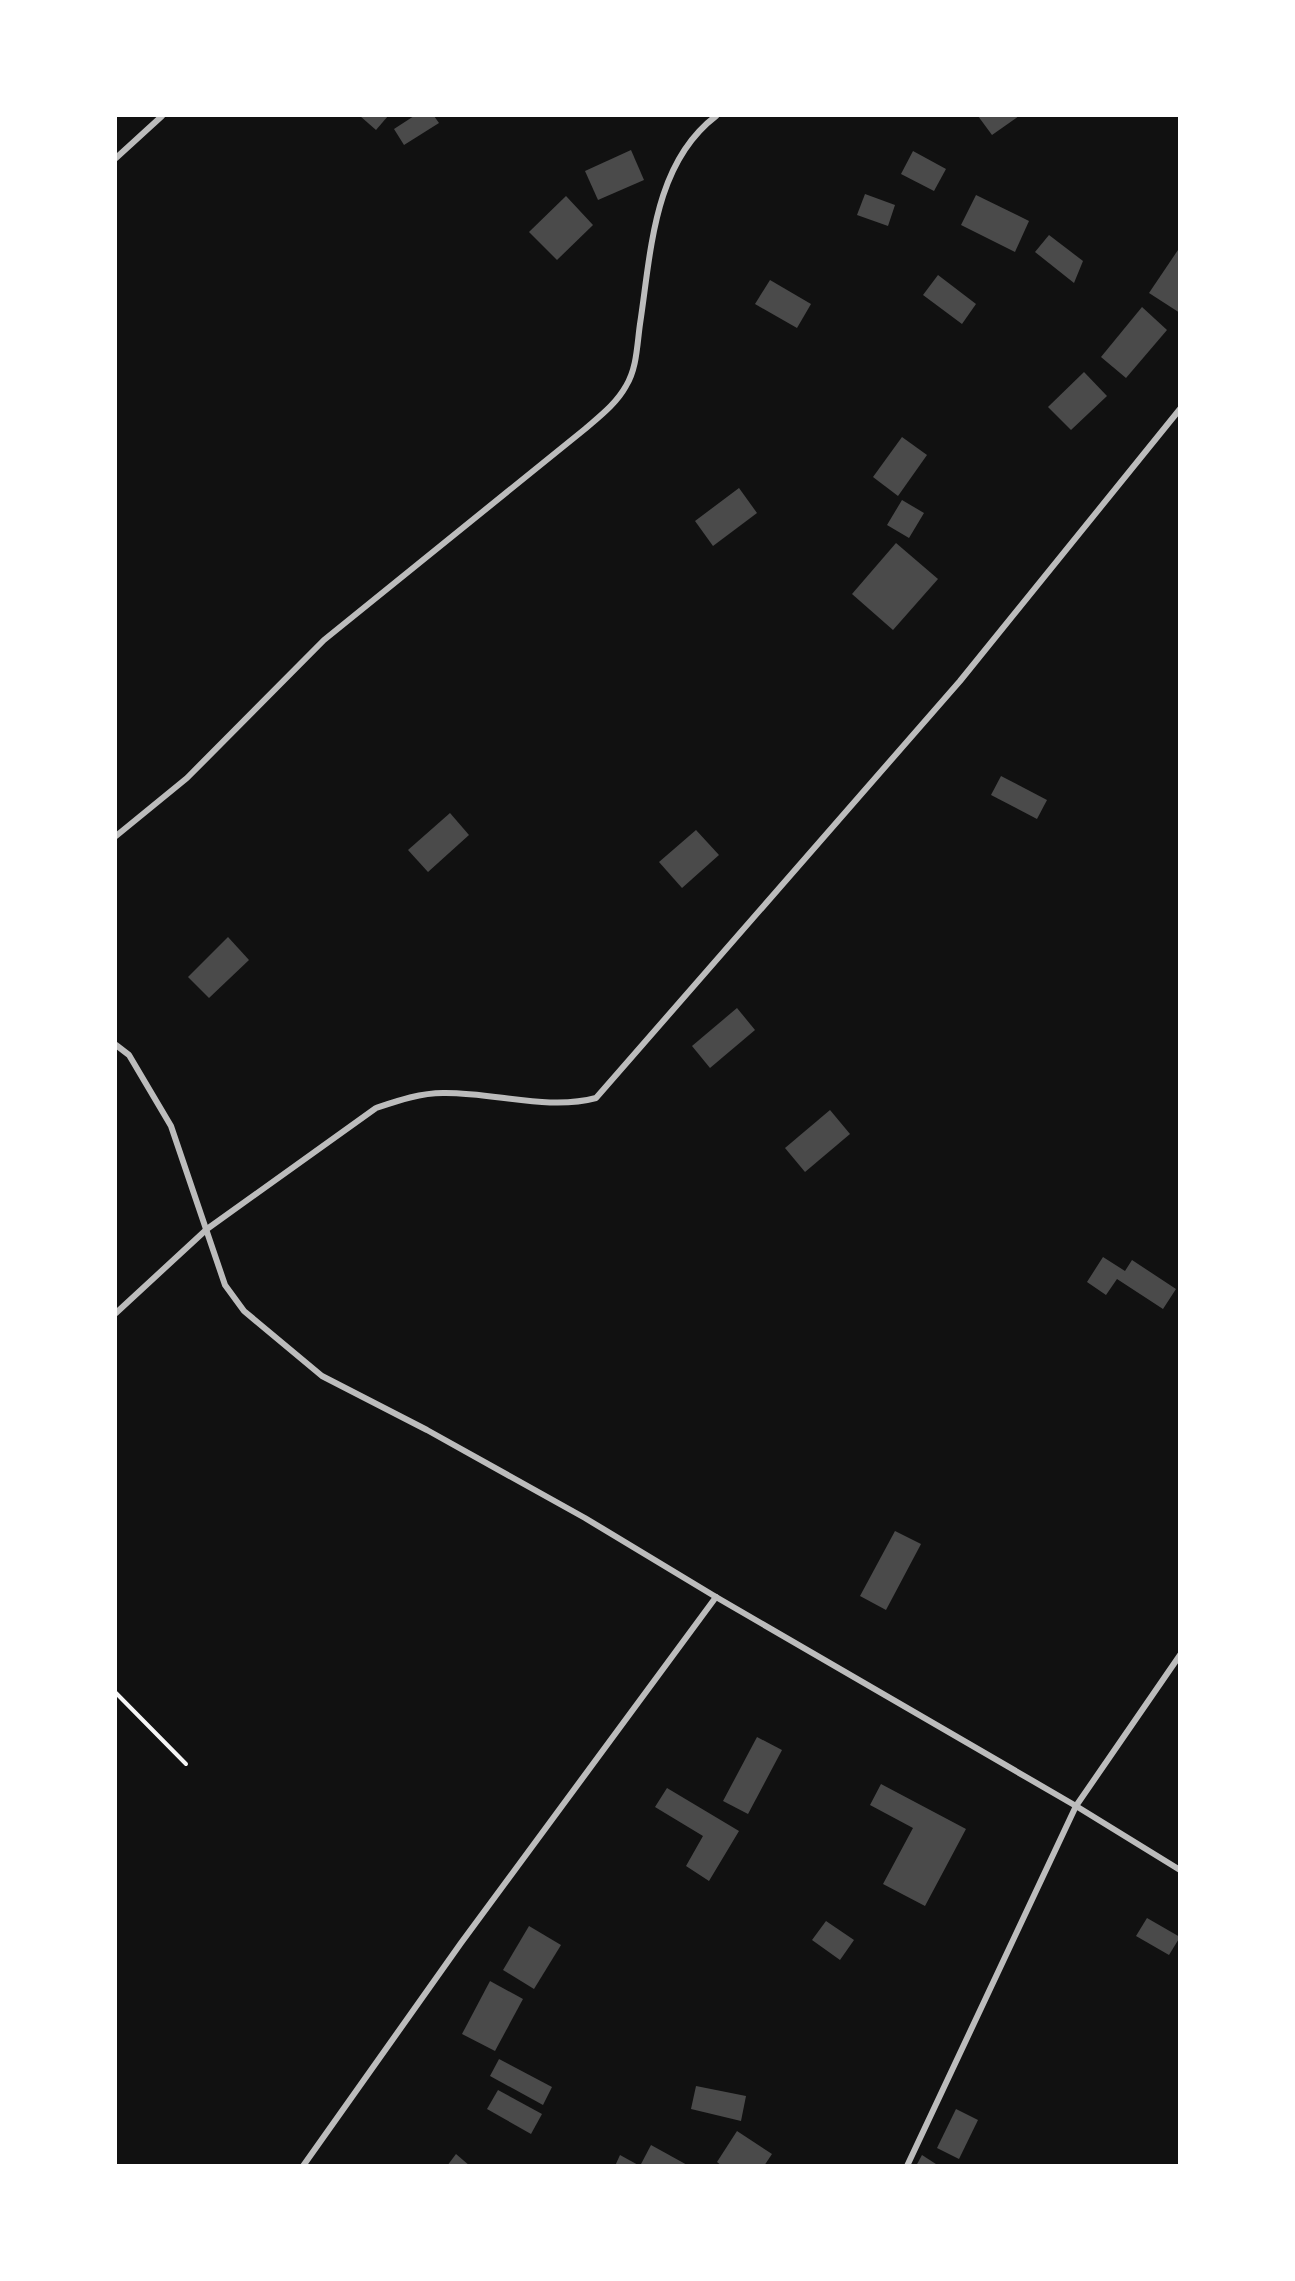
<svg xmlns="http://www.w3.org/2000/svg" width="1295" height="2281" viewBox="0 0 1295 2281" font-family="'Fira Sans',sans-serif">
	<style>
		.building { fill: #4a4a4a }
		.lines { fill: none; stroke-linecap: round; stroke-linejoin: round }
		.path { stroke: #f5f5f5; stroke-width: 4 }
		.minor { stroke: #bcbcbc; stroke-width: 6 }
	</style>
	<rect width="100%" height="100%" fill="#111"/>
	<g class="building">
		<path d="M360 116H388L376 130Z"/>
		<path d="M414 116H434L439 123 404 145 394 129Z"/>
		<path d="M978 116H1019L992 135Z"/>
		<path d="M631 150 644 180 598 200 585 171Z"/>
		<path d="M913 151 946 169 934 191 901 174Z"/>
		<path d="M865 194 895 205 888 226 857 215Z"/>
		<path d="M976 195 1029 221 1015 252 961 225Z"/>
		<path d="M566 196 593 225 557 260 529 232Z"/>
		<path d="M1049 235 1083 261 1074 283 1035 252Z"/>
		<path d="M1180 247V313L1149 293Z"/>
		<path d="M938 275 976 304 962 324 923 295Z"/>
		<path d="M770 280 811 304 797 328 755 304Z"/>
		<path d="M1142 307 1167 330 1126 378 1101 357Z"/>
		<path d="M1084 372 1107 396 1071 430 1048 407Z"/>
		<path d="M902 437 927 455 898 496 873 477Z"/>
		<path d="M739 488 757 513 713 546 695 521Z"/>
		<path d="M902 500 924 513 909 538 887 525Z"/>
		<path d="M896 543 938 579 893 630 852 594Z"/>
		<path d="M1001 776 1047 800 1037 819 991 795Z"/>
		<path d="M450 813 469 835 428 872 408 850Z"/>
		<path d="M696 830 719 855 682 888 659 862Z"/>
		<path d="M228 937 249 960 209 998 188 977Z"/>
		<path d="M737 1008 755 1030 710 1068 692 1046Z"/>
		<path d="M830 1110 850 1134 805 1172 785 1148Z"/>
		<path d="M1103 1257 1125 1271 1132 1260 1176 1289 1163 1309 1117 1279 1106 1295 1087 1282Z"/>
		<path d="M895 1531 921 1544 886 1610 860 1596Z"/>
		<path d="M757 1737 782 1750 748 1814 723 1801Z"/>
		<path d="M881 1784 966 1829 925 1906 883 1884 913 1828 870 1805Z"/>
		<path d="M667 1788 739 1831 709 1881 686 1866 703 1836 655 1807Z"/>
		<path d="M1147 1918 1180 1937 1169 1955 1136 1936Z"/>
		<path d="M826 1921 854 1940 840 1960 812 1940Z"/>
		<path d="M529 1926 561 1945 534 1989 503 1970Z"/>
		<path d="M490 1981 523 1999 495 2051 462 2034Z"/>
		<path d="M499 2059 552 2087 543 2105 490 2076Z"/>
		<path d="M696 2086 746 2096 741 2121 691 2109Z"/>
		<path d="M498 2090 542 2114 531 2134 487 2109Z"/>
		<path d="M956 2109 978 2120 959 2159 937 2148Z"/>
		<path d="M737 2131 772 2154 764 2166H722L717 2162Z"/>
		<path d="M651 2145 689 2166H640Z"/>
		<path d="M456 2154 470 2166H447Z"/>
		<path d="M620 2155 640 2166H615Z"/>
		<path d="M922 2155 939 2166H916Z"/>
	</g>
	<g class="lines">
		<path class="path" d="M116 1693 186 1764"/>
		<g class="minor">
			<path d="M116 158 162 116"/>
			<path d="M116 836 187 778 324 640 585 429C600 416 616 404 626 386 637 368 637 345 640 324 651 253 653 164 716 116"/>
			<path d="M116 1045 129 1055 171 1126 225 1285 244 1311 322 1376 427 1430 585 1518 716 1597 1076 1806 1180 1870"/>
			<path d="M116 1313 207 1229 376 1108C397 1101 420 1093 443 1093 493 1092 548 1111 596 1098L960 681 1180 409"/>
			<path d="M303 2166 461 1943 716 1597"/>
			<path d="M907 2166 1076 1806 1180 1655"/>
		</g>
	</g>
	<rect width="1295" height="2281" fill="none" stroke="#ffffff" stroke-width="234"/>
</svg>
